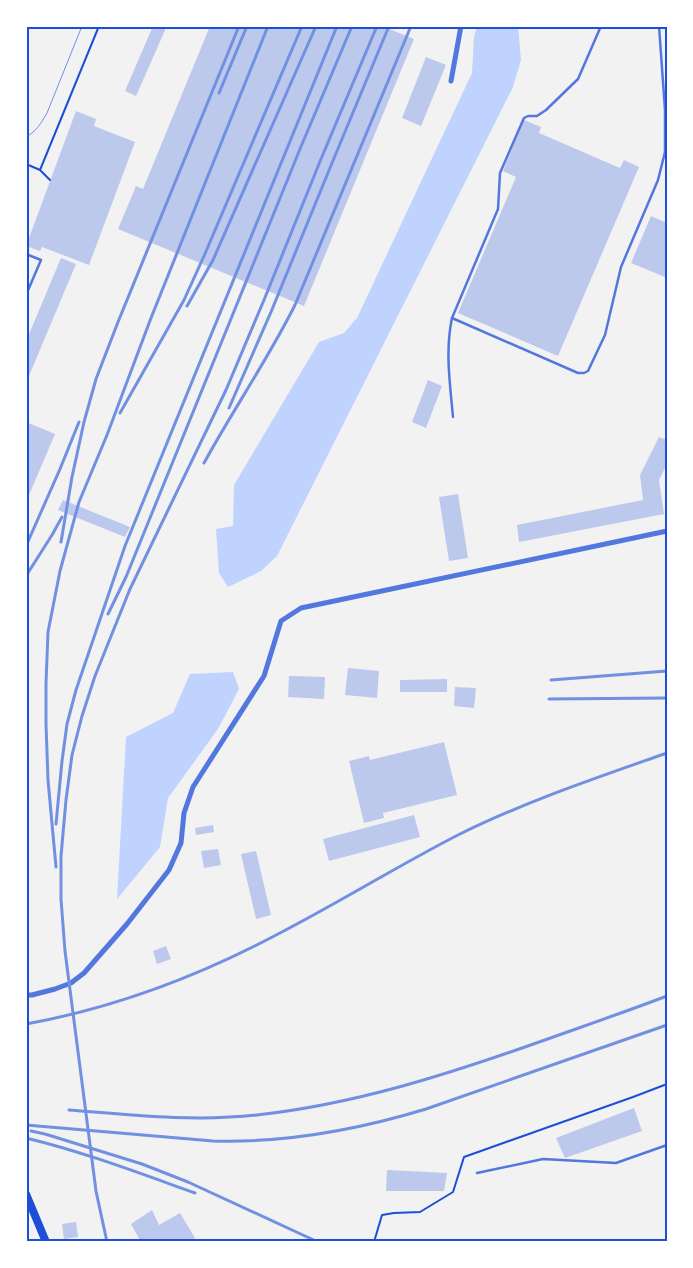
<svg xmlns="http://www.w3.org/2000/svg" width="693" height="1268" viewBox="0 0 693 1268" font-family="Commissioner,sans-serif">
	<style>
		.water { fill: #bfd3fe }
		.building { fill: #bdc9ec }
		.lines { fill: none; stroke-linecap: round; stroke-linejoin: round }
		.path { stroke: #1d4ed8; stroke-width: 2 }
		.service { stroke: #5277de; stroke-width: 2.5 }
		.minor { stroke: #5277de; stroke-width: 5 }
		.primary { stroke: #1d4ed8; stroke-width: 8 }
		.tram { stroke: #7290e2; stroke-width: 1 }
		.rail { stroke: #7290e2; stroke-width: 3 }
		.neatline { fill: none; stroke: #1d4ed8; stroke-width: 2 }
	</style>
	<rect width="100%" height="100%" fill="#f2f2f2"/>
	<g class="water">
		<path d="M477 26H518L521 60 513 87 277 556 261 571 228 587 219 573 216 529 233 526 234 485 319 342 344 333 357 318 472 73 474 37Z"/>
		<path d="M233 672 239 689 218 729 168 798 160 847 117 899 126 737 173 713 190 674Z"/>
	</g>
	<g class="building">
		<path d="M153 26H163L166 28 136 96 125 91Z"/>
		<path d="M210 26H382L414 39 304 306 118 229 136 186 143 189Z"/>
		<path d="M426 57 446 65 421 126 402 118Z"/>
		<path d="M76 111 96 119 94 126 135 142 89 265 42 247 40 251 26 246Z"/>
		<path d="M524 120 541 127 539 133 620 168 624 160 639 167 558 356 458 313 516 177 503 171Z"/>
		<path d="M651 216 667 223V274L665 277 631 263Z"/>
		<path d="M61 258 76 264 26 383V338L27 339Z"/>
		<path d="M428 380 442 386 426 428 412 422Z"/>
		<path d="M26 422 55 434 26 502Z"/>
		<path d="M659 437 667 440V464L659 480 664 514 519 542 517 525 643 500 640 475Z"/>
		<path d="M458 494 468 558 449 561 439 497Z"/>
		<path d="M63 500 130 527 125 537 58 510Z"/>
		<path d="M348 668 379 671 377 698 345 695Z"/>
		<path d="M289 676 325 677 324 699 288 697Z"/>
		<path d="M447 679V692H400V680Z"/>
		<path d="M455 687 476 688 474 708 454 706Z"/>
		<path d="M444 742 457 795 383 813 384 818 364 823 349 761 369 756 370 760Z"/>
		<path d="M414 815 420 837 329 861 323 839Z"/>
		<path d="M213 825 214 832 196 835 195 828Z"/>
		<path d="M218 849 221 865 204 868 201 851Z"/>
		<path d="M256 851 271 915 256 919 241 854Z"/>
		<path d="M166 946 171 959 157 964 153 951Z"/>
		<path d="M634 1108 642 1131 565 1158 556 1138Z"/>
		<path d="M387 1170 447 1173 444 1191H386Z"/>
		<path d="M152 1210 159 1225 180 1213 195 1238 189 1242H141L131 1224Z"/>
		<path d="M76 1222 78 1237 64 1239 62 1224Z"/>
	</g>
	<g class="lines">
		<g class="path">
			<path d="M26 164 40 170 50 180"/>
			<path d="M40 170 99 26"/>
			<path d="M374 1242 382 1215 394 1213 420 1212 453 1192 464 1157 633 1097 667 1084"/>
		</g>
		<g class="service">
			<path d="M26 31 28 26"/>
			<path d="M26 254 41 260 26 295"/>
			<path d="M452 318 578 373H584L588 371 605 335 621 267 658 180 665 152V110L659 26"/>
			<path d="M453 417C450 384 445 351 452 318L498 209 500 173 524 118 528 116H537L546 110 578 79 601 26"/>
			<path d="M477 1173 543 1159 616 1163 667 1145"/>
		</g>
		<g class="minor">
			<path d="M451 81 461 26"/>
			<path d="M26 995H32L55 989 71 983 84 973 127 924 169 870 181 843 184 813 193 787 264 676 281 621 301 608 667 531"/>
		</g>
		<path class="primary" d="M26 1194 46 1242"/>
		<path class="tram" d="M26 137C37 131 41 123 47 113L82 26"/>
		<g class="rail">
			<path d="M219 93 247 26"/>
			<path d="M187 306 213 260 316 26"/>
			<path d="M229 408 271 312 332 163 389 26"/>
			<path d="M120 413 184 300 204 256 302 26"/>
			<path d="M204 463C233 410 268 359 295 305L411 26"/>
			<path d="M61 542 72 477 84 422 96 379 118 322 239 26"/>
			<path d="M26 546 60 469 79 422"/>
			<path d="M26 576 52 535 62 517"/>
			<path d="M108 614 126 577 300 149 352 26"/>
			<path d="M551 680 667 671"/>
			<path d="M549 699 667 698"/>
			<path d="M56 824 62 761 67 724 76 690 125 546 337 26"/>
			<path d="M56 867 48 780 46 724V683L48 632 60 571 79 502 107 435 151 318 268 26"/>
			<path d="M26 1024C114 1008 199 976 278 934 338 903 396 867 456 836 524 802 596 778 667 753"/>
			<path d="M69 1110C131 1115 195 1122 257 1115 356 1104 449 1074 542 1041 584 1026 625 1012 667 996"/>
			<path d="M26 1125 213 1141C286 1143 357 1130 426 1109L667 1025"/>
			<path d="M31 1131 45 1134 142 1164 188 1182 318 1242"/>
			<path d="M26 1138C84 1152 139 1173 195 1193"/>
			<path d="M107 1242 96 1191 65 951 61 899V856L66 800 72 755 82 716 95 676 130 589 226 390 264 300 321 159 377 26"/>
		</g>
	</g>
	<rect width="693" height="1268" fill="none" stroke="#ffffff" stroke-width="55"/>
	<rect x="28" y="28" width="638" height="1212" class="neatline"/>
</svg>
